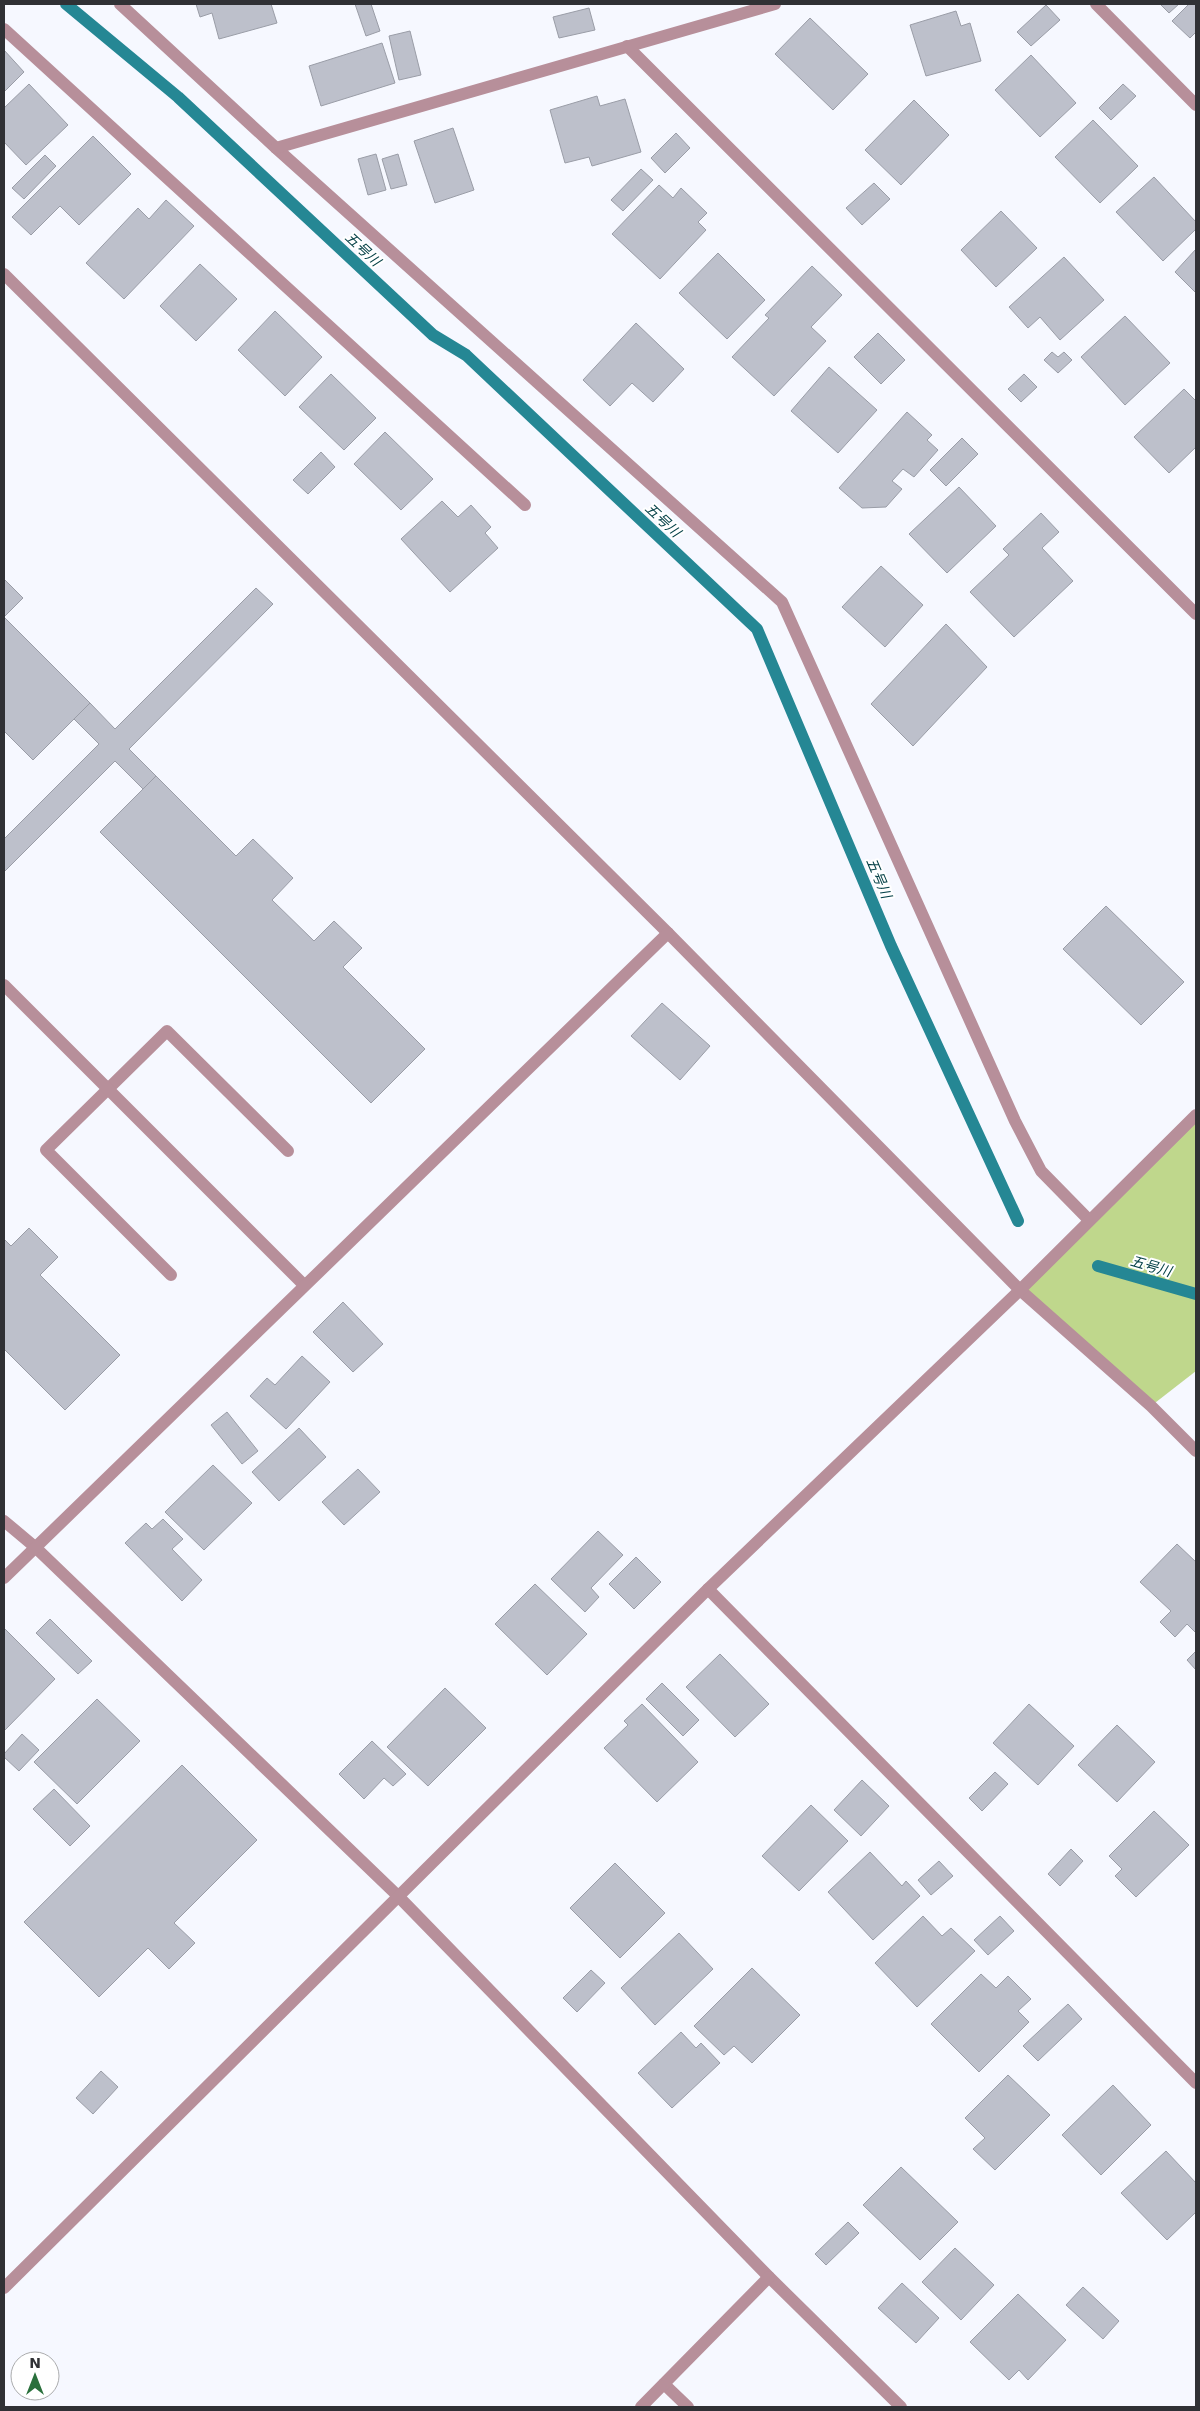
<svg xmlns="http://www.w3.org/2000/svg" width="1200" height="2411" viewBox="0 0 1200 2411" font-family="'DejaVu Sans','Noto Sans JP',sans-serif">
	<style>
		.green { fill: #bfd78c }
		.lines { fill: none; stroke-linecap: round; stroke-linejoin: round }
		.stream { stroke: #258794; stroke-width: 12 }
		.building { fill: #bdc0cb; stroke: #9a9da7 }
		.lane { stroke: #b78f9a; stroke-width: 12 }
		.street { stroke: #b78f9a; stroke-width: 12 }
		.labels { text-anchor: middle; stroke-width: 4; stroke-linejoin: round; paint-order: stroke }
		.water-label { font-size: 14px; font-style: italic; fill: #054147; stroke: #fff }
	</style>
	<rect width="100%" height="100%" fill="#f6f8ff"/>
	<path class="green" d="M1196 1114V1371L1151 1406 1020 1290Z"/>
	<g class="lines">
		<g class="stream">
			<path d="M66 4 178 97 433 335 466 355 757 629 891 946 1018 1221"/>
			<path d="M1098 1266 1196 1294"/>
		</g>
	</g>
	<g class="building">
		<path d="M196 4H271L277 23 219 39 212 13 200 17Z"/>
		<path d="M355 4H371L380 31 366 36Z"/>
		<path d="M1160 4H1179L1169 13Z"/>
		<path d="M1189 4H1196V32L1190 38 1172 21Z"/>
		<path d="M1046 5 1060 20 1031 46 1017 32Z"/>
		<path d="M589 8 595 30 559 38 553 17Z"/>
		<path d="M956 11 961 26 970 23 981 61 926 76 910 25Z"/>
		<path d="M810 18 868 74 833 110 775 54Z"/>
		<path d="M410 31 421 75 399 80 389 36Z"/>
		<path d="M382 43 395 83 321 106 309 66Z"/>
		<path d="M4 50 24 72 4 92Z"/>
		<path d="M1031 55 1076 103 1040 137 995 90Z"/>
		<path d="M29 84 68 125 26 165 4 142V108Z"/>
		<path d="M1123 84 1136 96 1111 120 1099 108Z"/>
		<path d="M597 96 600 106 625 99 641 152 592 166 589 157 565 163 550 110Z"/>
		<path d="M914 100 949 135 901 185 865 150Z"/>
		<path d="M1093 120 1138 166 1100 203 1055 157Z"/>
		<path d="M453 128 474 190 435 203 414 141Z"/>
		<path d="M676 133 690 148 665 173 651 158Z"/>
		<path d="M93 136 131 174 79 225 60 206 31 235 12 217Z"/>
		<path d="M376 154 386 190 368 195 358 159Z"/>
		<path d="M398 154 407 185 391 189 382 159Z"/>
		<path d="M45 155 56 166 24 199 12 188Z"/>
		<path d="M641 169 653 180 623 211 611 200Z"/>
		<path d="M1154 177 1196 222V229L1163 261 1116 212Z"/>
		<path d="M874 183 890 199 862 225 846 208Z"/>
		<path d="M659 185 673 198 681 188 707 213 698 222 706 230 660 279 612 234Z"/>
		<path d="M166 200 194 226 124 299 86 263 138 208 149 219Z"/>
		<path d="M1001 211 1037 248 996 287 961 250Z"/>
		<path d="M1196 249V293L1175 272Z"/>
		<path d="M718 253 765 300 727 339 679 293Z"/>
		<path d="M1064 257 1104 300 1060 340 1040 317 1028 328 1009 307Z"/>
		<path d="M200 264 237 299 196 341 160 306Z"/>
		<path d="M812 266 842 295 811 327 826 341 774 396 732 357 769 318 765 315Z"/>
		<path d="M275 311 322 357 285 396 238 350Z"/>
		<path d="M1125 316 1170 363 1125 405 1081 357Z"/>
		<path d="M636 323 684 369 653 402 632 383 610 406 583 380Z"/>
		<path d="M878 333 905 360 881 384 854 357Z"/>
		<path d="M1052 352 1058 357 1064 352 1072 360 1058 373 1044 360Z"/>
		<path d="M829 367 877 410 838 453 791 411Z"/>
		<path d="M331 374 376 418 344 450 299 407Z"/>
		<path d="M1024 374 1037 387 1021 402 1008 389Z"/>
		<path d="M1184 389 1196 401V447L1169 473 1134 437Z"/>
		<path d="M907 412 932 435 927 440 938 450 914 477 903 469 892 481 902 489 886 507 862 508 839 488Z"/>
		<path d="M385 432 433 479 401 510 354 464Z"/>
		<path d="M962 438 978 454 946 486 930 470Z"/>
		<path d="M321 452 335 467 308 494 293 480Z"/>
		<path d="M959 487 996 526 947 573 909 534Z"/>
		<path d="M442 501 458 517 471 505 491 527 485 533 498 548 450 592 401 539Z"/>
		<path d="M1041 513 1059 532 1042 548 1073 581 1014 637 970 592 1009 555 1003 549Z"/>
		<path d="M881 566 923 605 885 647 842 607Z"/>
		<path d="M4 579 23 598 4 617Z"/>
		<path d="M256 588 273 604 129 749 156 776 143 789 115 761 4 872V839L99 744 74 719 90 703 115 729Z"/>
		<path d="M4 617 90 703 33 760 4 731Z"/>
		<path d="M946 624 987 667 913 746 871 704Z"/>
		<path d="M156 776 236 856 253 839 293 878 272 900 314 941 334 921 362 948 343 967 425 1049 371 1103 100 832Z"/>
		<path d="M1106 906 1184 982 1141 1025 1063 949Z"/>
		<path d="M662 1003 710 1046 680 1080 631 1036Z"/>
		<path d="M29 1228 58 1257 40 1275 120 1355 65 1410 4 1349V1239L11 1246Z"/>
		<path d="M343 1302 383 1344 353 1372 313 1332Z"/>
		<path d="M302 1356 330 1382 286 1429 250 1396 267 1378 275 1385Z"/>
		<path d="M227 1412 258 1451 242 1464 211 1425Z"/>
		<path d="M299 1428 326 1457 279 1501 252 1472Z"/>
		<path d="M213 1465 252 1503 204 1550 165 1512Z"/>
		<path d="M358 1469 380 1492 344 1525 322 1502Z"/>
		<path d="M163 1519 183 1539 172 1549 202 1580 182 1601 125 1543 146 1523 152 1529Z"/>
		<path d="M598 1531 623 1555 591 1588 599 1597 585 1612 551 1579Z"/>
		<path d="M1177 1544 1196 1562V1633L1187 1624 1175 1637 1160 1622 1171 1611 1140 1582Z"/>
		<path d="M636 1557 661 1582 634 1609 609 1584Z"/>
		<path d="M535 1584 587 1634 547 1675 495 1624Z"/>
		<path d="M50 1619 92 1661 78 1674 36 1633Z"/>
		<path d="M4 1628 55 1679 4 1731Z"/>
		<path d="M1196 1651V1670L1187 1660Z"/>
		<path d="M720 1654 769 1704 735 1737 686 1687Z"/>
		<path d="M662 1683 699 1720 683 1736 646 1699Z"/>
		<path d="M445 1688 486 1728 428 1786 387 1747Z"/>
		<path d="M97 1699 140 1741 77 1804 34 1762Z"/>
		<path d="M642 1704 698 1762 657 1802 604 1748 628 1725 624 1721Z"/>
		<path d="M1029 1704 1074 1746 1038 1785 993 1743Z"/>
		<path d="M1117 1725 1155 1762 1117 1802 1078 1765Z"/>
		<path d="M22 1734 39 1750 19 1771 4 1757V1754Z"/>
		<path d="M372 1741 406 1774 393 1786 384 1778 364 1799 339 1774Z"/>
		<path d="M182 1765 257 1840 174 1923 195 1943 169 1969 148 1948 99 1997 24 1922Z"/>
		<path d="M995 1772 1008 1784 982 1811 969 1798Z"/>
		<path d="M862 1780 889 1806 861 1836 834 1810Z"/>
		<path d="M54 1789 90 1826 70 1846 33 1809Z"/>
		<path d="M811 1805 848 1841 799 1891 762 1856Z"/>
		<path d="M1154 1811 1189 1845 1136 1897 1115 1876 1122 1869 1109 1856Z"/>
		<path d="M1071 1849 1083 1861 1060 1886 1048 1874Z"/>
		<path d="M870 1852 902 1886 906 1881 920 1896 873 1940 828 1892Z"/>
		<path d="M939 1861 953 1876 931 1895 918 1880Z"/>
		<path d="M615 1863 665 1913 620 1958 570 1908Z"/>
		<path d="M923 1916 942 1936 951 1928 975 1951 917 2007 875 1963Z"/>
		<path d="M1000 1916 1014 1931 988 1955 974 1940Z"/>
		<path d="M679 1933 713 1969 655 2025 621 1988Z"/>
		<path d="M752 1968 800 2015 752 2063 734 2046 724 2055 694 2026Z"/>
		<path d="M591 1970 605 1983 577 2012 563 1998Z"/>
		<path d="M981 1974 996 1988 1008 1976 1031 1999 1018 2011 1029 2022 979 2072 931 2024Z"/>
		<path d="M1068 2004 1082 2019 1038 2061 1023 2046Z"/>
		<path d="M681 2032 696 2048 701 2043 720 2063 672 2108 638 2073Z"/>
		<path d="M101 2071 118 2087 93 2114 76 2098Z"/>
		<path d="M1008 2075 1050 2115 995 2170 973 2149 985 2138 965 2118Z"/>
		<path d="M1113 2085 1151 2125 1101 2175 1062 2135Z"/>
		<path d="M1166 2151 1196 2183V2212L1167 2240 1121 2193Z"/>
		<path d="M901 2167 958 2222 920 2260 863 2205Z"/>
		<path d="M848 2222 859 2233 826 2265 815 2254Z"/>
		<path d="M955 2248 994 2285 961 2320 922 2282Z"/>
		<path d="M902 2283 939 2318 916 2343 878 2308Z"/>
		<path d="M1083 2287 1119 2321 1103 2339 1066 2305Z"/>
		<path d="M1018 2294 1066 2340 1028 2380 1019 2370 1009 2380 970 2342Z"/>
	</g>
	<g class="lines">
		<g class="lane">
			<path d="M171 1275 46 1150 167 1031 288 1151"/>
			<path d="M664 2384 688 2407"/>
		</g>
		<g class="street">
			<path d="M120 4 276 148 782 602 1015 1121 1041 1171 1089 1220"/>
			<path d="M1096 4 1196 105"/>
			<path d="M4 29 525 505"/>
			<path d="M627 46 1196 614"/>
			<path d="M276 148 775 4"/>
			<path d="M4 274 668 933 1020 1290 1151 1406 1196 1451"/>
			<path d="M4 985 304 1285"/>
			<path d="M4 1521 35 1547 398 1896 769 2277 901 2407"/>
			<path d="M4 1578 668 933"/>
			<path d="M708 1589 1196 2083"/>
			<path d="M4 2288 708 1589 1020 1290 1196 1115"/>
			<path d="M641 2407 769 2277"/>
		</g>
	</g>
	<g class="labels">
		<g class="water-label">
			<text transform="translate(363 249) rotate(43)" y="5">五号川</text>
			<text transform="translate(663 520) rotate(43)" y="5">五号川</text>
			<text transform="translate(879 878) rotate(67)" y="5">五号川</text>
			<text transform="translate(1151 1266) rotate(16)" y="5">五号川</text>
		</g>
	</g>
	<rect width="1200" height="2411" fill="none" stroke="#303135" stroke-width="10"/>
	<g transform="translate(35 2376)"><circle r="24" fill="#ffffff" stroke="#acadae"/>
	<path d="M0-4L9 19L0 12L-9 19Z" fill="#2a703c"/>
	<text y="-8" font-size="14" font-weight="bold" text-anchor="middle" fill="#303135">N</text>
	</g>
</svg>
